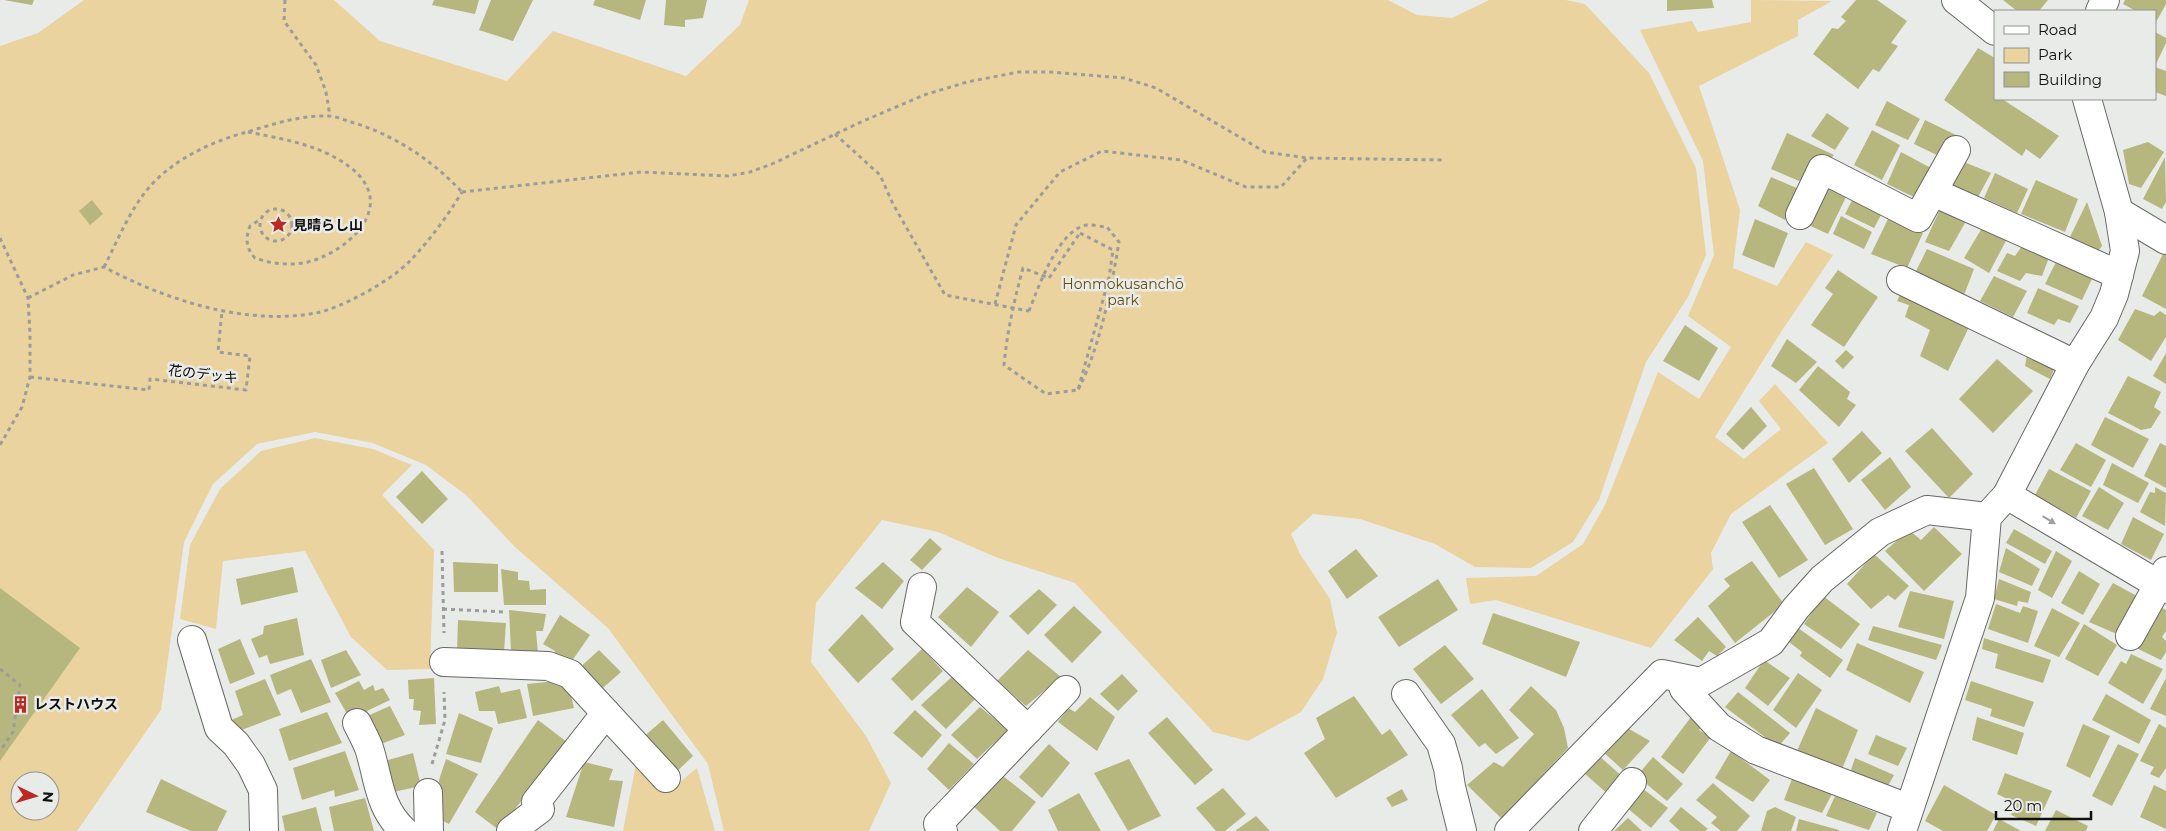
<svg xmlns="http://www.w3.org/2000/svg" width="2166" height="831" viewBox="0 0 2166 831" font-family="Montserrat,'Noto Sans JP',sans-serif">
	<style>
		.green { fill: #ead39f; fill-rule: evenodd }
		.building { fill: #b6b67f }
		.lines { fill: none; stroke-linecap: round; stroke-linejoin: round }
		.minor-casing { stroke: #686967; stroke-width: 30 }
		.path { stroke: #9c9d9b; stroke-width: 3; stroke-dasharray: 4 4; stroke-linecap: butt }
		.minor { stroke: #fff; stroke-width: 28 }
		.path-bridge { stroke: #9c9d9b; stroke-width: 3; stroke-dasharray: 4 4; stroke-linecap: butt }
		.oneway { fill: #9f9f9f }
		.labels { text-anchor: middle; stroke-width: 5; stroke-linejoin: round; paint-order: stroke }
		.poi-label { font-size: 14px; font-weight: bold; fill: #10100f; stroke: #e9ebe8; text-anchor: start }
		.park-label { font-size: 14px; fill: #644d0c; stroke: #e9ebe8 }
		.street-label { font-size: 14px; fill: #10100f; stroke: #e9ebe8 }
	</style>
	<rect width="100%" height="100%" fill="#e9ebe8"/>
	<g class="green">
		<path d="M84 0H334L380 41 507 81 553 31 686 76 740 25 749 0H1388L1417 15 1452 18 1489 0H1566L1585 4 1649 73 1696 168 1706 255 1688 297 1646 362 1599 500 1573 542 1531 568 1475 567 1435 544 1360 519 1313 514 1291 534 1300 554 1330 599 1337 633 1323 679 1301 712 1248 741 1213 732 1075 583 998 558 938 532 882 520 816 603 811 662 866 736 891 783 869 831H724L708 764 608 628 515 547 466 495 426 465 373 443 315 432 257 444 213 484 184 542 161 710 77 831H0V46L38 33ZM20 781H50V811H20Z"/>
		<path d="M1751 0 1832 1 1798 20V36L1699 86 1740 210 1733 268 1777 286 1806 242 1833 255 1781 332 1715 437 1744 459 1781 429 1759 401 1775 384 1828 443 1731 514 1711 553 1713 569 1651 648 1496 600 1470 604 1466 578 1536 576 1583 544 1605 505 1658 372 1699 399 1731 347 1688 316 1714 255 1703 161 1640 30 1692 21 1698 32 1751 22Z"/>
		<path d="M315 438 373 449 412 465 382 495 434 550 430 669 387 670 351 637 305 551 223 561 216 629 180 619 190 545 220 489 261 451Z"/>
		<path d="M636 764 668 792 697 768 715 831H623Z"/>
	</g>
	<g class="building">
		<path d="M4 0H34L32 5Z"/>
		<path d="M434 0H479L475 14 432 5Z"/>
		<path d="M491 0H533L513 41 479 30Z"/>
		<path d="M595 0H646L640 20 593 5Z"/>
		<path d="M666 0H707L703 18 685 20V27L664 25Z"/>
		<path d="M1667 0H1712L1714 8 1667 11Z"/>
		<path d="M1856 0H1877L1907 21 1891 43 1898 46 1879 72 1873 69 1858 89 1813 54 1832 28 1838 29 1846 21 1841 17Z"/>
		<path d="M2003 0H2048L2039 11H2017Z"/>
		<path d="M2125 0H2166V4L2155 24V11H2136L2123 4Z"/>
		<path d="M2155 32 2166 38V43L2156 64 2155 63Z"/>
		<path d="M1978 48 1995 58V99H2002L2059 136 2040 159 2026 149 2022 156 1944 100Z"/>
		<path d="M2155 67 2166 71V96L2155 92Z"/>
		<path d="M1887 101 1920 119 1908 140 1875 125Z"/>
		<path d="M1827 113 1849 128 1835 150 1811 136Z"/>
		<path d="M1925 120 1956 135 1943 158 1914 144Z"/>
		<path d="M1872 130 1900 145 1882 180 1854 165Z"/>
		<path d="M1787 133 1834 155 1806 184 1771 169Z"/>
		<path d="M2148 142 2164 152 2141 188 2129 184 2123 150Z"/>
		<path d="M1901 152 1931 168 1914 197 1887 184Z"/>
		<path d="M2165 157 2166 202 2162 209 2143 199Z"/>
		<path d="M1959 160 1991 173 1978 197 1947 183Z"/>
		<path d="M1995 173 2028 189 2017 213 1984 198Z"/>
		<path d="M1771 177 1801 190 1785 220 1758 206Z"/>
		<path d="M1825 180 1849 191 1828 234 1806 224Z"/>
		<path d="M2036 180 2078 199 2065 232 2021 214Z"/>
		<path d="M1855 195 1882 213 1874 228 1845 214Z"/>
		<path d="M92 200 103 214 90 225 79 211Z"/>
		<path d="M2087 202 2102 246 2095 255 2069 239Z"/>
		<path d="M1943 203 1969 216 1949 251 1925 242Z"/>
		<path d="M1890 215 1923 233 1907 268 1871 254Z"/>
		<path d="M1841 216 1872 232 1864 249 1833 234Z"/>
		<path d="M1755 219 1788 233 1774 268 1742 255Z"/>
		<path d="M1985 223 2009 235 1989 273 1964 258Z"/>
		<path d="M2024 243 2050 255 2042 276 2026 273 2020 281 1997 271 2007 253 2015 256Z"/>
		<path d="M1927 249 1974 269 1964 295 1915 273Z"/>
		<path d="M2164 252 2166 254V309L2142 296Z"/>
		<path d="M2056 262 2092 279 2082 300 2045 284Z"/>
		<path d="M1838 270 1878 297 1844 347 1811 325 1833 294 1825 288Z"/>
		<path d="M1994 276 2027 291 2013 317 1980 301Z"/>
		<path d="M1903 288 1962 317 1959 324 1969 327 1948 371 1920 356 1930 330 1905 317 1909 305 1897 301Z"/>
		<path d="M2038 288 2079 306 2070 323 2058 319 2054 325 2027 313Z"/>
		<path d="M2135 309 2154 316 2160 311 2166 315V337L2151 361 2118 340Z"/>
		<path d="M1685 325 1718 348 1699 381 1663 361Z"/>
		<path d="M1787 339 1817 362 1796 383 1771 366Z"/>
		<path d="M1846 350 1854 357 1843 369 1835 361Z"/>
		<path d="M2166 353V384L2153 376Z"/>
		<path d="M2027 355 2056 365 2050 379 2025 366Z"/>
		<path d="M1997 359 2033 391 1993 433 1959 399Z"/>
		<path d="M1818 366 1850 392 1847 399 1856 405 1839 427 1799 390Z"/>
		<path d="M2128 376 2161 392 2154 407 2161 412 2151 428 2141 430 2108 413Z"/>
		<path d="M1751 407 1767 426 1743 450 1726 434Z"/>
		<path d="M2105 417 2149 439 2133 468 2091 445Z"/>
		<path d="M1932 428 1973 474 1949 498 1905 451Z"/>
		<path d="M1862 431 1882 453 1849 483 1832 459Z"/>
		<path d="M2076 443 2106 460 2091 487 2060 470Z"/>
		<path d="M2160 443 2166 446V488L2144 476Z"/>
		<path d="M1890 457 1911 487 1885 510 1861 480Z"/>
		<path d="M2112 463 2149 483 2138 503 2103 485Z"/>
		<path d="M1814 468 1853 529 1825 545 1786 484Z"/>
		<path d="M2049 469 2091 491 2076 518 2035 495Z"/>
		<path d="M422 471 448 499 422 524 396 497Z"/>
		<path d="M2099 487 2124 503 2108 530 2082 516Z"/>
		<path d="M2155 487 2166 493 2165 526 2140 512 2150 492 2155 493Z"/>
		<path d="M1770 505 1808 560 1779 578 1742 522Z"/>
		<path d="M2133 517 2164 534 2151 560 2121 544Z"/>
		<path d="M1934 527 1962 554 1924 591 1885 551 1909 530 1921 540Z"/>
		<path d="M2014 529 2052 551 2045 564 2006 543Z"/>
		<path d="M930 538 942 549 922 570 910 560Z"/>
		<path d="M2006 548 2040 569 2032 586 1999 572Z"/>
		<path d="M1356 549 1378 576 1347 599 1328 571Z"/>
		<path d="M2056 551 2072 561 2052 598 2038 590Z"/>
		<path d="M1874 554 1909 586 1895 600 1888 595 1871 609 1847 584Z"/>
		<path d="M1752 561 1784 604 1735 643 1708 606 1730 586 1724 579Z"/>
		<path d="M453 562 498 564V592H454Z"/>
		<path d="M883 562 904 581 882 609 855 588Z"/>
		<path d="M293 567 298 592 241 605 236 579Z"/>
		<path d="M501 569 518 572V580L529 581 530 590 546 589V605H504Z"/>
		<path d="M2079 571 2100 584 2083 615 2061 603Z"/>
		<path d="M1438 579 1458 610 1399 647 1378 617Z"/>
		<path d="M1999 579 2031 592 2028 603 2018 601 2017 606 1994 599Z"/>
		<path d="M2113 583 2137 596 2119 635 2089 622Z"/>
		<path d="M967 587 999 612 971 647 938 617Z"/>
		<path d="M0 588 80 648 0 761Z"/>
		<path d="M1039 589 1057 605 1028 635 1009 616Z"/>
		<path d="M1910 591 1954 601 1944 639 1898 627Z"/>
		<path d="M1823 596 1860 624 1841 649 1804 624Z"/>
		<path d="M1996 604 2020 613 2023 606 2038 611 2028 643 1988 629Z"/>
		<path d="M2157 605 2166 610V631L2162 637 2166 641V652L2161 660 2134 647Z"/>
		<path d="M1074 606 1102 632 1072 663 1044 635Z"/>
		<path d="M2052 608 2080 623 2059 657 2034 646Z"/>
		<path d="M509 610 546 614 543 631H536L538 653 511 651Z"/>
		<path d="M1493 613 1580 642 1566 677 1482 644Z"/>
		<path d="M862 614 894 649 858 683 828 650Z"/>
		<path d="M560 615 590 635 567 668 551 659 555 651 543 644Z"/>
		<path d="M1698 617 1726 647 1717 656 1709 651 1702 661 1674 640Z"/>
		<path d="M297 618 304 655 270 664 267 655 259 658 251 639 263 634 264 626Z"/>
		<path d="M458 620 506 623 504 652 457 653Z"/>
		<path d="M2084 624 2117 645 2098 676 2065 659Z"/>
		<path d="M1873 626 1942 645 1936 660 1868 640Z"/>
		<path d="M1798 628 1843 660 1830 678 1800 656 1802 652 1789 642Z"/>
		<path d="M1984 638 2051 660 2043 683 1995 668 1998 654 1982 649Z"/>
		<path d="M240 639 255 674 230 684 218 649Z"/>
		<path d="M1857 643 1924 672 1910 703 1846 670Z"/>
		<path d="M1445 645 1474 679 1441 704 1413 669Z"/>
		<path d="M922 649 943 671 912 701 891 679Z"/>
		<path d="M346 650 361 675 331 688 321 660Z"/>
		<path d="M599 650 621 672 596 694 576 671Z"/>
		<path d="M1028 650 1061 677 1026 706 997 681Z"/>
		<path d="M2131 654 2163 669 2143 704 2108 683 2121 661 2126 664Z"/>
		<path d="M311 659 331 702 301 713 291 689 277 695 270 675Z"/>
		<path d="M1764 660 1790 678 1768 706 1745 688Z"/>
		<path d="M1798 673 1822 690 1796 728 1773 710Z"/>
		<path d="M1122 674 1138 691 1118 711 1100 694Z"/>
		<path d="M954 675 977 697 946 729 921 705Z"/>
		<path d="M434 678 436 724 419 725 421 711 413 710 414 699H409L408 680Z"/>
		<path d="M2166 678V716L2150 709Z"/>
		<path d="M265 679 281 715 234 733 229 721 243 715 235 691Z"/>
		<path d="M567 680 574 708 533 716 527 684Z"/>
		<path d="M359 681 364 690 373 685 375 691 383 688 390 700 350 719 335 693Z"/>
		<path d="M1971 681 2034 702 2024 727 1990 716 1992 709 1965 700Z"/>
		<path d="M499 686 501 693 520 689 527 718 498 724 495 711H479L475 692Z"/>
		<path d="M1531 686 1556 710 1564 728 1568 748 1502 819 1467 785 1494 762 1503 767 1534 734 1509 710Z"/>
		<path d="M1482 689 1519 738 1496 754 1485 743 1479 747 1451 715Z"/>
		<path d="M1738 692 1790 733 1778 747 1725 707Z"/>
		<path d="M2106 694 2151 720 2139 744 2092 720Z"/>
		<path d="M1354 696 1382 735 1390 729 1408 755 1336 798 1304 753 1325 739 1316 718Z"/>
		<path d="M1090 697 1115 717 1097 751 1058 722 1068 708 1075 712Z"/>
		<path d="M390 706 405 735 378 745 365 717Z"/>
		<path d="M980 707 1008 730 977 759 951 735Z"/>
		<path d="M1816 708 1858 730 1840 774 1797 751Z"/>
		<path d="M915 710 942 735 922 758 893 733Z"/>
		<path d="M327 712 342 743 289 761 279 729Z"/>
		<path d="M459 713 493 728 481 763 446 754Z"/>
		<path d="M1694 713 1705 723 1699 730 1711 737 1683 774 1661 757Z"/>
		<path d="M1167 717 1213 770 1195 785 1148 733Z"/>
		<path d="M1977 717 2024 733 2017 755 1972 740Z"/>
		<path d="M538 720 567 742 499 830 475 812Z"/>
		<path d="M663 720 693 756 671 777 641 739Z"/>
		<path d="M2083 724 2110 736 2090 778 2066 766Z"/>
		<path d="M2159 724 2166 728V768L2159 778 2150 774 2154 767 2140 761Z"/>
		<path d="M1624 726 1650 741 1623 770 1603 752Z"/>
		<path d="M1876 735 1907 748 1898 766 1868 754Z"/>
		<path d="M949 743 974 764 949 790 927 769Z"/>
		<path d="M1049 744 1070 763 1042 798 1019 777Z"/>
		<path d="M2118 744 2139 754 2112 806 2092 796Z"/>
		<path d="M345 751 359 790 335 797 334 790 302 800 293 768Z"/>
		<path d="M1731 751 1770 780 1753 802 1715 778Z"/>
		<path d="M413 753 421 786 389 793 381 762Z"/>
		<path d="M1597 754 1625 779 1610 796 1583 772Z"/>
		<path d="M1653 757 1683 784 1667 801 1637 776Z"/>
		<path d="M1855 758 1894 775 1884 793 1848 779Z"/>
		<path d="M446 759 478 774 449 824 441 820 439 780Z"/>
		<path d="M1129 759 1161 816 1128 831 1094 773Z"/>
		<path d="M584 762 613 769 609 780 623 781 614 827 566 817Z"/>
		<path d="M2005 773 2052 791 2036 826 2011 815 2016 803 1997 794Z"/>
		<path d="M1003 776 1036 802 1012 831H1000L972 805Z"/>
		<path d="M161 779 227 811 217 831H191L146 812Z"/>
		<path d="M1792 779 1832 794 1822 813 1784 800Z"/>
		<path d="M1713 783 1750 816 1737 831H1721L1711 823 1717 817 1696 800Z"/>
		<path d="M1944 785 1996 815 1987 831H1943L1925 821Z"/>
		<path d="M2154 785 2166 791V829L2140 817Z"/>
		<path d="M1639 786 1668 808 1651 828 1625 806Z"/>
		<path d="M1223 788 1246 814 1225 831H1216L1196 808Z"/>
		<path d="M1402 789 1408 800 1392 807 1386 798Z"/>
		<path d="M1079 793 1101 831H1058L1048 810Z"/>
		<path d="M1835 796 1877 813 1869 830 1826 816Z"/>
		<path d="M365 798 374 831H334L329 807Z"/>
		<path d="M316 807 322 831H285L282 816Z"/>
		<path d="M1681 807 1708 829 1705 831H1680L1669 821Z"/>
		<path d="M1775 807 1796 817 1791 831H1761L1767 811Z"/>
		<path d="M2056 810 2088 826 2086 831H2045Z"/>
		<path d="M1256 816 1270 831H1235Z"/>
		<path d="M1628 818 1642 831H1614Z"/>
		<path d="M1799 819 1839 830V831H1796Z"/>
		<path d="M1999 819 2021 831H1993Z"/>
	</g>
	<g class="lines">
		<defs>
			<g id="minor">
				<path d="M1956 0 1995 31"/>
				<path d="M2100 11 2105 0"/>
				<path d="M1933 192 2119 275"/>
				<path d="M2119 212 2166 240"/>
				<path d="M1800 215 1822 169 1918 218 1956 150"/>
				<path d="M1901 280 2075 364"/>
				<path d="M2007 495 2166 589"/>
				<path d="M922 587 915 622 1028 730"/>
				<path d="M2130 636 2166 571"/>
				<path d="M192 640 219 728 236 744 251 765 263 790 264 831"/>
				<path d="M444 662 548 666 570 674 666 778"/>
				<path d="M1680 678 1684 689 1719 727 1756 750 1908 808"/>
				<path d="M1406 694 1441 744 1448 768 1451 787 1462 831"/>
				<path d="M357 723C361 731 366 740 369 748 379 779 378 807 404 831"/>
				<path d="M428 793 429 831"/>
				<path d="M511 831 540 809 536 802 606 713"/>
				<path d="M943 831 938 824 1066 690"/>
				<path d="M1509 831 1662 674 1701 682 1771 642 1796 608 1822 579 1880 532 1927 510 1987 517"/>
				<path d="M1593 831 1632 782"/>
				<path d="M1902 831 1980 598 1987 517 2007 495 2075 364 2104 318 2114 294 2125 251 2119 212 2087 99"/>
			</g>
		</defs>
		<use href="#minor" class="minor-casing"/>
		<g class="path">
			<path d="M285 0 284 21 316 65 326 92 330 116"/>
			<path d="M248 132C283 139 322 145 351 168 398 205 350 251 308 262 291 266 271 264 255 258 246 248 245 239 250 226L261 219"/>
			<path d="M835 134 880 175 893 204 945 295 1029 311"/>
			<path d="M462 192 641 172 728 176 750 172 772 164 861 122 924 95 967 82 1019 72H1050L1124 78 1156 88 1265 152 1307 158 1443 160"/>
			<circle cx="276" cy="225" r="16"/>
			<path d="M1080 233 1113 250 1109 278 1078 390 1046 394 1004 365C1007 332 1014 301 1023 268L1049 278Z"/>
			<path d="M0 238 28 298 30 334V377L22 407 0 445"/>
			<path d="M104 267C119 238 131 206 154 182 179 157 213 141 247 132 273 124 301 115 329 116 336 116 344 120 351 122 393 134 432 160 462 192"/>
			<path d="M28 298 73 275 104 267C166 300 245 326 316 313 342 308 390 281 409 262 429 241 447 217 462 192"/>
			<path d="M995 304 1016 225 1060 172 1102 151 1181 160 1246 187H1281L1307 158"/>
			<path d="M30 377 149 390 150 379 246 390 250 356 218 352 222 311"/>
			<path d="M442 551 444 633"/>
			<path d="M443 609 505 612"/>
			<path d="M0 669 20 685 13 732 0 751"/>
			<path d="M432 764 445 720 444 692"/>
		</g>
		<use href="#minor" class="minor"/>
		<path class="path-bridge" d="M1029 311C1039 286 1058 230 1087 225 1093 224 1101 227 1107 227L1119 242C1111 290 1100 347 1078 390"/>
	</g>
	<defs><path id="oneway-solid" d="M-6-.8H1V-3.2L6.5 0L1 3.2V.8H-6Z" transform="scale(1.25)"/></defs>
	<use class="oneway" href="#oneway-solid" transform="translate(2049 520) rotate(31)"/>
	<defs>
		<symbol id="sight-bare" viewBox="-9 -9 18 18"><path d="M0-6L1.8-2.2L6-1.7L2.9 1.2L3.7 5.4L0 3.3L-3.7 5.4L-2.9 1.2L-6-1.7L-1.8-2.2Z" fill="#b92a25" stroke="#e9ebe8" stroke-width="2.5" paint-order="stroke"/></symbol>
		<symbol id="building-bare" viewBox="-9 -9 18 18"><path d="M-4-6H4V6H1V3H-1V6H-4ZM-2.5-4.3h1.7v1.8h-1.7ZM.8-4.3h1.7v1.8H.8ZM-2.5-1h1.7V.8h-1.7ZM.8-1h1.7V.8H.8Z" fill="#b92a25" stroke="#e9ebe8" stroke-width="2.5" paint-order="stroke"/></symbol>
	</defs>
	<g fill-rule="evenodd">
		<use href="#sight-bare" x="266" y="212" width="25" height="25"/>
		<use href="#building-bare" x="8" y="692" width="25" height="25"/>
	</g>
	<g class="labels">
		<g class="poi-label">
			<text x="293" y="230">見晴らし山</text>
			<text x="34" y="709">レストハウス</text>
		</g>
		<g class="park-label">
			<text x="1123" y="289">Honmokusanchō<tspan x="1123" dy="16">park</tspan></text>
		</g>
		<g class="street-label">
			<text transform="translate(203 374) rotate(7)" y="5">花のデッキ</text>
		</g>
	</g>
	<rect x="1994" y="10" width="162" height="90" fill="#e9ebe8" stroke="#929391"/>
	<rect x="2004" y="26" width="25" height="8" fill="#ffffff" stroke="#929391"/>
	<text x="2038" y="35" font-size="15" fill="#10100f">Road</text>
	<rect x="2004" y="48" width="25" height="15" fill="#ead39f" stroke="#929391"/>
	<text x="2038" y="60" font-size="15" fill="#10100f">Park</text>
	<rect x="2004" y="72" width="25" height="15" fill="#b6b67f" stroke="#929391"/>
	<text x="2038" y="85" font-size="15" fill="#10100f">Building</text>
	<g transform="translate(35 796) rotate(95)"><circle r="24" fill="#e9ebe8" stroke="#929391"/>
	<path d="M0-4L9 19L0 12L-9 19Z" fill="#b92a25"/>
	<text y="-8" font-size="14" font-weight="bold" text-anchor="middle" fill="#10100f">N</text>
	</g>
	<path d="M1996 811v8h95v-8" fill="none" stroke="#10100f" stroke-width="2.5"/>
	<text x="2004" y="811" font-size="15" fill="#10100f" stroke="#e9ebe8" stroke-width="4" paint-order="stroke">20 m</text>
</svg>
